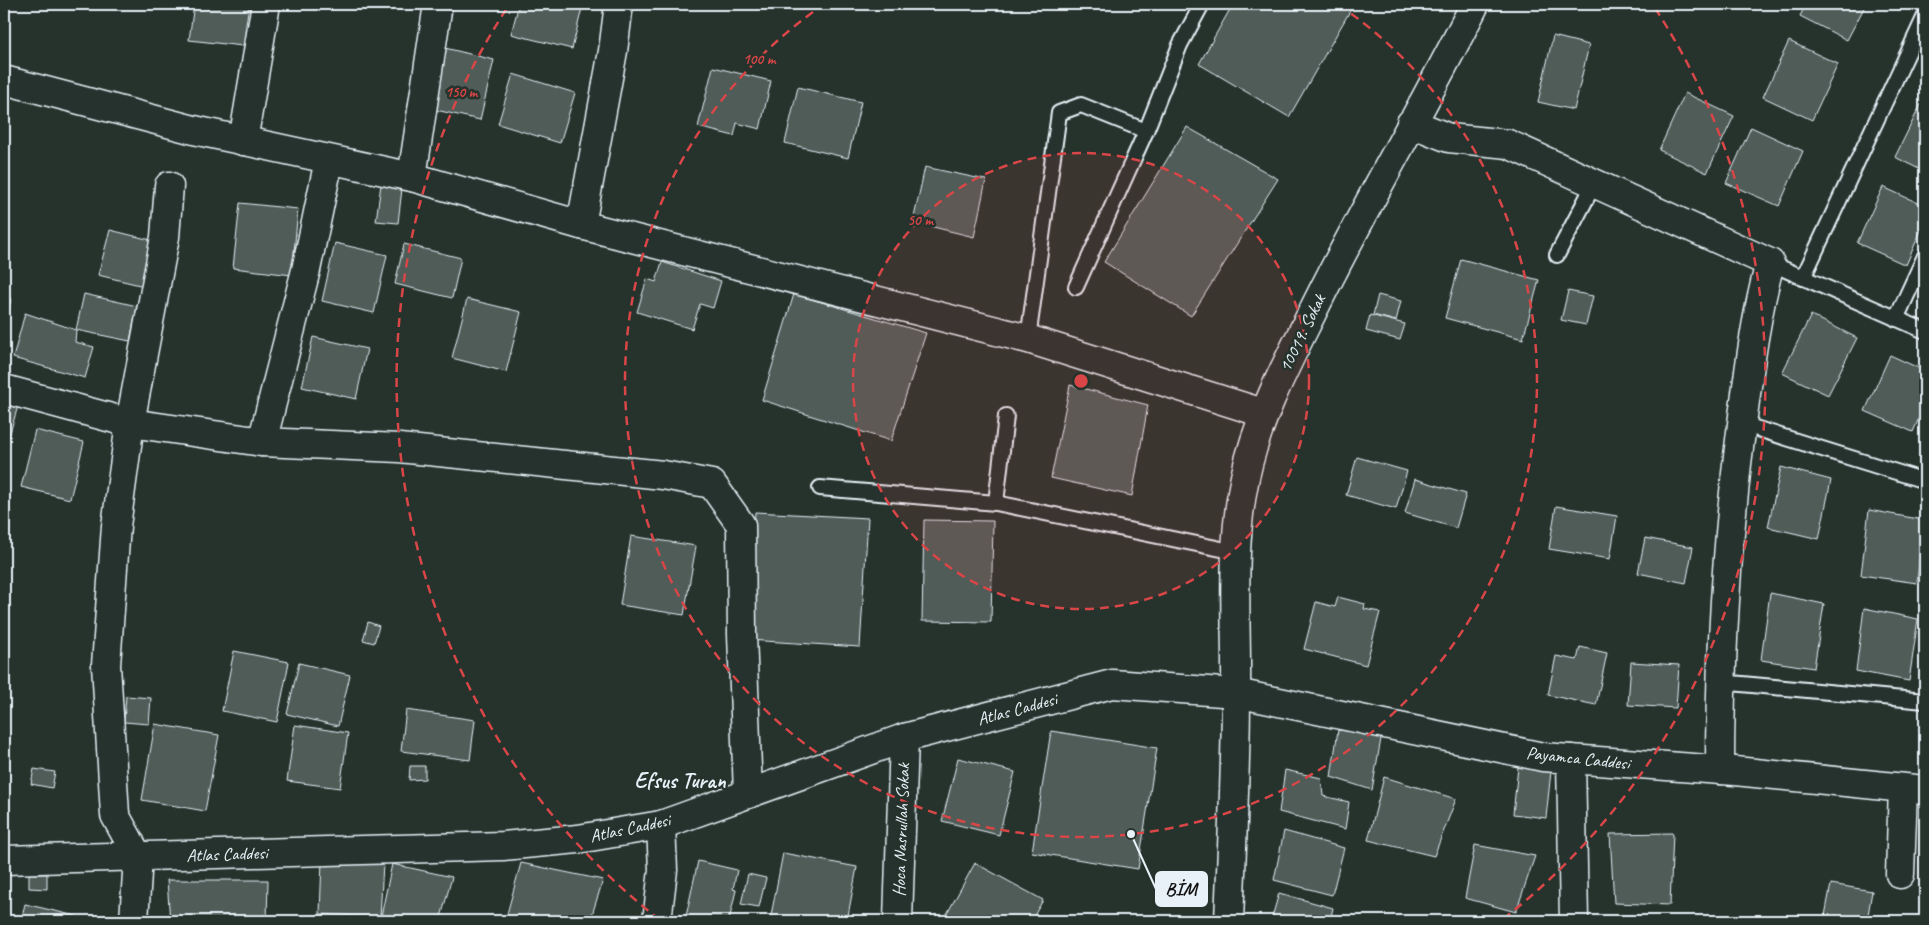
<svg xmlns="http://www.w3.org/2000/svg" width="1929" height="925" viewBox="0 0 1929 925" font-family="Caveat,sans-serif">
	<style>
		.building { fill: #505c59; stroke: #e8f1f8 }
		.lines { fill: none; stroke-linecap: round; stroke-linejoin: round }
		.lane-casing { stroke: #e8f1f8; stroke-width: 18 }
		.street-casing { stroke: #e8f1f8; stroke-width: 31 }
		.secondary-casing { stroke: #e8f1f8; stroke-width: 31 }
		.lane { stroke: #26332d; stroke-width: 14 }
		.street { stroke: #26332d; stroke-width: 28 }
		.secondary { stroke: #26332d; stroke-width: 28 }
		.ring { fill: none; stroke: #d94647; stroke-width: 2.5; stroke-dasharray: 9 6 }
		.labels { text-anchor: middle; stroke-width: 5; stroke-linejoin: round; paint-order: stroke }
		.street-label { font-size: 18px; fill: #e8f1f8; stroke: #26332d }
		.district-label { font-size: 22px; font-weight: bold; fill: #e8f1f8; stroke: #26332d }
		.centre { fill: #d94647; stroke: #26332d; stroke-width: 2.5 }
		.ring-label { font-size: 15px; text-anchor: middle; font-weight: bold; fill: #d94647; stroke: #26332d; stroke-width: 5; stroke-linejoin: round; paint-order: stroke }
		.leader { fill: none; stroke: #e8f1f8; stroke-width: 2 }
		.callout-dot { fill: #e8f1f8; stroke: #26332d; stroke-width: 2 }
		.callout { fill: #e8f1f8; stroke: #e8f1f8; stroke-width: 2 }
		.callout-label { font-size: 19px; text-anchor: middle; font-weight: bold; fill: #111 }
	</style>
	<rect width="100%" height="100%" fill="#26332d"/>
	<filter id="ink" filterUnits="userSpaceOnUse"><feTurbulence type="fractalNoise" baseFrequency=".02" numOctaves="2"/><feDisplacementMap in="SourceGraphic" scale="10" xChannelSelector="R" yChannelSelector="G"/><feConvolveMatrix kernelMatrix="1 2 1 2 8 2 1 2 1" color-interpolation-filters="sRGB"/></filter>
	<g filter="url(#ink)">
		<g class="building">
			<path d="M194 4H249L243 46 189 40Z"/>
			<path d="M519 4H583L572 49 511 34Z"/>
			<path d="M1233 4H1354L1289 117 1199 64Z"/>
			<path d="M1806 4H1866L1847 40 1800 16Z"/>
			<path d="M1553 36 1589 45 1574 110 1538 102Z"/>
			<path d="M1789 41 1838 64 1812 120 1763 97Z"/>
			<path d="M441 47 494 60 480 120 427 108Z"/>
			<path d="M713 67 771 81 760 129 737 123 734 136 698 127Z"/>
			<path d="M513 74 575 93 560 143 498 124Z"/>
			<path d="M798 87 861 102 848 158 785 143Z"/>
			<path d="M1685 93 1734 116 1707 173 1659 150Z"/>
			<path d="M1921 104 1925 106V172L1895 157Z"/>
			<path d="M1187 127 1278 179 1191 316 1104 262Z"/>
			<path d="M1751 127 1803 151 1779 206 1726 183Z"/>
			<path d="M925 167 986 180 974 237 913 222Z"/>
			<path d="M382 177 403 180 398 223 376 221Z"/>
			<path d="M1883 187 1925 206V221L1906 265 1857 243Z"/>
			<path d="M240 203 298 209 292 275 233 268Z"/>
			<path d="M110 230 155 241 144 286 98 275Z"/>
			<path d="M335 243 387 255 374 313 322 301Z"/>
			<path d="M404 244 461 258 452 298 395 284Z"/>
			<path d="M1461 259 1539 280 1523 339 1445 318Z"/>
			<path d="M662 262 721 281 713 308 700 304 692 329 637 312 647 279 656 282Z"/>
			<path d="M1568 291 1593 296 1586 325 1561 320Z"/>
			<path d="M84 294 137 306 130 341 76 330Z"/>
			<path d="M794 294 926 333 891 441 762 400Z"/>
			<path d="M1378 295 1401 301 1396 321 1373 315Z"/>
			<path d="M4 297 11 299 4 332Z"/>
			<path d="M467 299 521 312 506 372 452 358Z"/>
			<path d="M25 313 76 330 75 342 94 347 85 378 13 358Z"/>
			<path d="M1370 315 1405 324 1400 340 1366 331Z"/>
			<path d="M1811 315 1857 338 1828 395 1782 373Z"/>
			<path d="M313 337 367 349 356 399 302 387Z"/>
			<path d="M1890 355 1925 371V404L1913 432 1865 411Z"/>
			<path d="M1070 385 1148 405 1132 496 1051 478Z"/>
			<path d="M4 402 18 406 4 453Z"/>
			<path d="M35 430 84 442 70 499 21 487Z"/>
			<path d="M1357 457 1407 471 1396 509 1346 495Z"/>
			<path d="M1781 467 1831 480 1819 539 1768 527Z"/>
			<path d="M1415 479 1466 494 1456 528 1405 513Z"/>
			<path d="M1556 506 1617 516 1610 559 1549 549Z"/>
			<path d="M1869 510 1923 520 1917 583 1861 575Z"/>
			<path d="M755 512 868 518 860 647 748 640Z"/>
			<path d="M924 520 993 521 991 622 922 621Z"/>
			<path d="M631 536 696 546 684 615 620 605Z"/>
			<path d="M1645 538 1693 547 1686 583 1638 573Z"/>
			<path d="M1770 593 1824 604 1814 668 1761 660Z"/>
			<path d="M1338 597 1365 604 1364 609 1380 612 1366 665 1304 649 1316 602 1335 607Z"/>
			<path d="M1864 608 1918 619 1909 681 1856 671Z"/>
			<path d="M368 622 379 626 374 643 363 640Z"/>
			<path d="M1580 647 1607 653 1596 705 1548 695 1556 656 1577 660Z"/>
			<path d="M234 651 289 662 277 722 222 711Z"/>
			<path d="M1631 662 1679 665 1676 708 1628 705Z"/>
			<path d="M299 663 350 675 338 726 287 714Z"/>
			<path d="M126 696 151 698 149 724 124 722Z"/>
			<path d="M406 710 475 720 470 760 401 751Z"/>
			<path d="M155 724 219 735 205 811 142 800Z"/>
			<path d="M295 725 348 733 340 788 287 781Z"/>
			<path d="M1338 730 1382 733 1372 790 1331 777Z"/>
			<path d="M1051 731 1157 748 1138 869 1032 852Z"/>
			<path d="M958 758 1015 772 999 835 942 821Z"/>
			<path d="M410 766H425V779L409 780Z"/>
			<path d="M1518 767 1551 771 1546 818 1513 814Z"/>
			<path d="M34 769 55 772 52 788 31 784Z"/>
			<path d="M1285 770 1321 778 1323 796 1349 802 1345 829 1279 812Z"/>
			<path d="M1384 777 1456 799 1434 856 1368 840Z"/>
			<path d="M1284 831 1344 848 1332 895 1274 880Z"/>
			<path d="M1673 833 1670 905 1614 903 1610 834Z"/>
			<path d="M1475 845 1535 856 1516 912 1465 898Z"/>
			<path d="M783 853 857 867 847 921H770Z"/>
			<path d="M322 860 383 863 380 917 320 914Z"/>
			<path d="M698 861 737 870 733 889 736 890 729 921H685Z"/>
			<path d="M521 863 603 880 590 921H505Z"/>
			<path d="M975 863 1043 900 1031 921H943Z"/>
			<path d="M392 864 452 877 440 921H380Z"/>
			<path d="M29 874H47V889L29 888Z"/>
			<path d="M748 874 766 878 759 907 741 904Z"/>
			<path d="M167 880H268L267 921H170Z"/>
			<path d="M1831 884 1872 891 1867 921H1824Z"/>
			<path d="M1279 893 1333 908 1330 921H1271Z"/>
			<path d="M25 904 76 916 75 921H21Z"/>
		</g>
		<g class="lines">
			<defs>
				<g id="lane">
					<path d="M1557 255 1594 184"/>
					<path d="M1770 263 1925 331"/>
					<path d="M1803 278 1925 16"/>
					<path d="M1076 287 1146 131 1180 45 1202 4"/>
					<path d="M1896 319 1925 256"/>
					<path d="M1028 339 1059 113 1081 105 1146 131"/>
					<path d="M1742 424 1925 481"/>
					<path d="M820 488 996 503 1236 552"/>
					<path d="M996 503 1006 416"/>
					<path d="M1720 682 1925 701"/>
				</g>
				<g id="street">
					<path d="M4 80 194 130 412 177 581 225 1028 339 1263 413"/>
					<path d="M1411 123 1449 138 1508 144 1770 263C1756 315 1750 363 1743 416 1727 534 1720 651 1720 770"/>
					<path d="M243 141 266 4"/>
					<path d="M412 177 438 4"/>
					<path d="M581 225 613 51 619 4"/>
					<path d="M4 389 130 423 262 442 399 448 663 475 712 484 741 525 742 634 748 794"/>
					<path d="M262 442 306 270 329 160"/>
					<path d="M1571 759 1574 921"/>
					<path d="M1900 874 1903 788"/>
					<path d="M134 921 138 857 115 815 106 665 116 526 130 423 165 237 169 186"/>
					<path d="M657 921 663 870 661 825"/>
					<path d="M898 921 904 738"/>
				</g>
				<g id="secondary">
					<path d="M4 860 503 846 578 839 661 825 904 738 1112 684 1236 693 1543 757 1735 771 1925 790"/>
					<path d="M1229 921C1232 845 1236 768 1236 692 1237 621 1230 547 1245 477 1257 421 1283 371 1309 319 1361 212 1422 110 1475 4"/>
				</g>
			</defs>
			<use href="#lane" class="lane-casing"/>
			<use href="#street" class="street-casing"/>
			<use href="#secondary" class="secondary-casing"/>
			<use href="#lane" class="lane"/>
			<use href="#street" class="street"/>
			<use href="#secondary" class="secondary"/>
		</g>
	</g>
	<circle cx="1081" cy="381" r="228" fill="#d94647" fill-opacity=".12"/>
	<g class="ring">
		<circle cx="1081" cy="381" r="228"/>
		<path d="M1339 5A456 456 0 1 1 823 5"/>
		<path d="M660 920A684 684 0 0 1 507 8M1655 8A684 684 0 0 1 1502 920"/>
	</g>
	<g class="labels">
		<g class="street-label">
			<text transform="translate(1302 333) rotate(-64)" y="6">10019. Sokak</text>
			<text transform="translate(1017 709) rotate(-15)" y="6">Atlas Caddesi</text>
			<text transform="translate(1578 758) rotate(6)" y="6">Payamca Caddesi</text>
			<text transform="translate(630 828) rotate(-12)" y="6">Atlas Caddesi</text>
			<text transform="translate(901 830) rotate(-88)" y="6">Hoca Nasrullah Sokak</text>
			<text transform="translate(227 854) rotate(-2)" y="6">Atlas Caddesi</text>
		</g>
		<g class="district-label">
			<text x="680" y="788">Efsus Turan</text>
		</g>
	</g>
	<circle cx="1081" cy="381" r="8" class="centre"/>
	<g class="ring-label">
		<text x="759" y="64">100 m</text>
		<text x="461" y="97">150 m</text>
		<text x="920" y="225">50 m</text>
	</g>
	<path class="leader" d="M1131 834L1156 889"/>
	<circle class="callout-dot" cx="1131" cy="834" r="5"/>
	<rect class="callout" x="1156" y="872" width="51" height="34" rx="5"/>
	<g class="callout-label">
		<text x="1181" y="895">BİM</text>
	</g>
	<rect width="1929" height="925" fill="none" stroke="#26332d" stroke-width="20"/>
	<rect x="10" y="10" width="1909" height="905" fill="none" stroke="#e8f1f8" stroke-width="2" filter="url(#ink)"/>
</svg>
